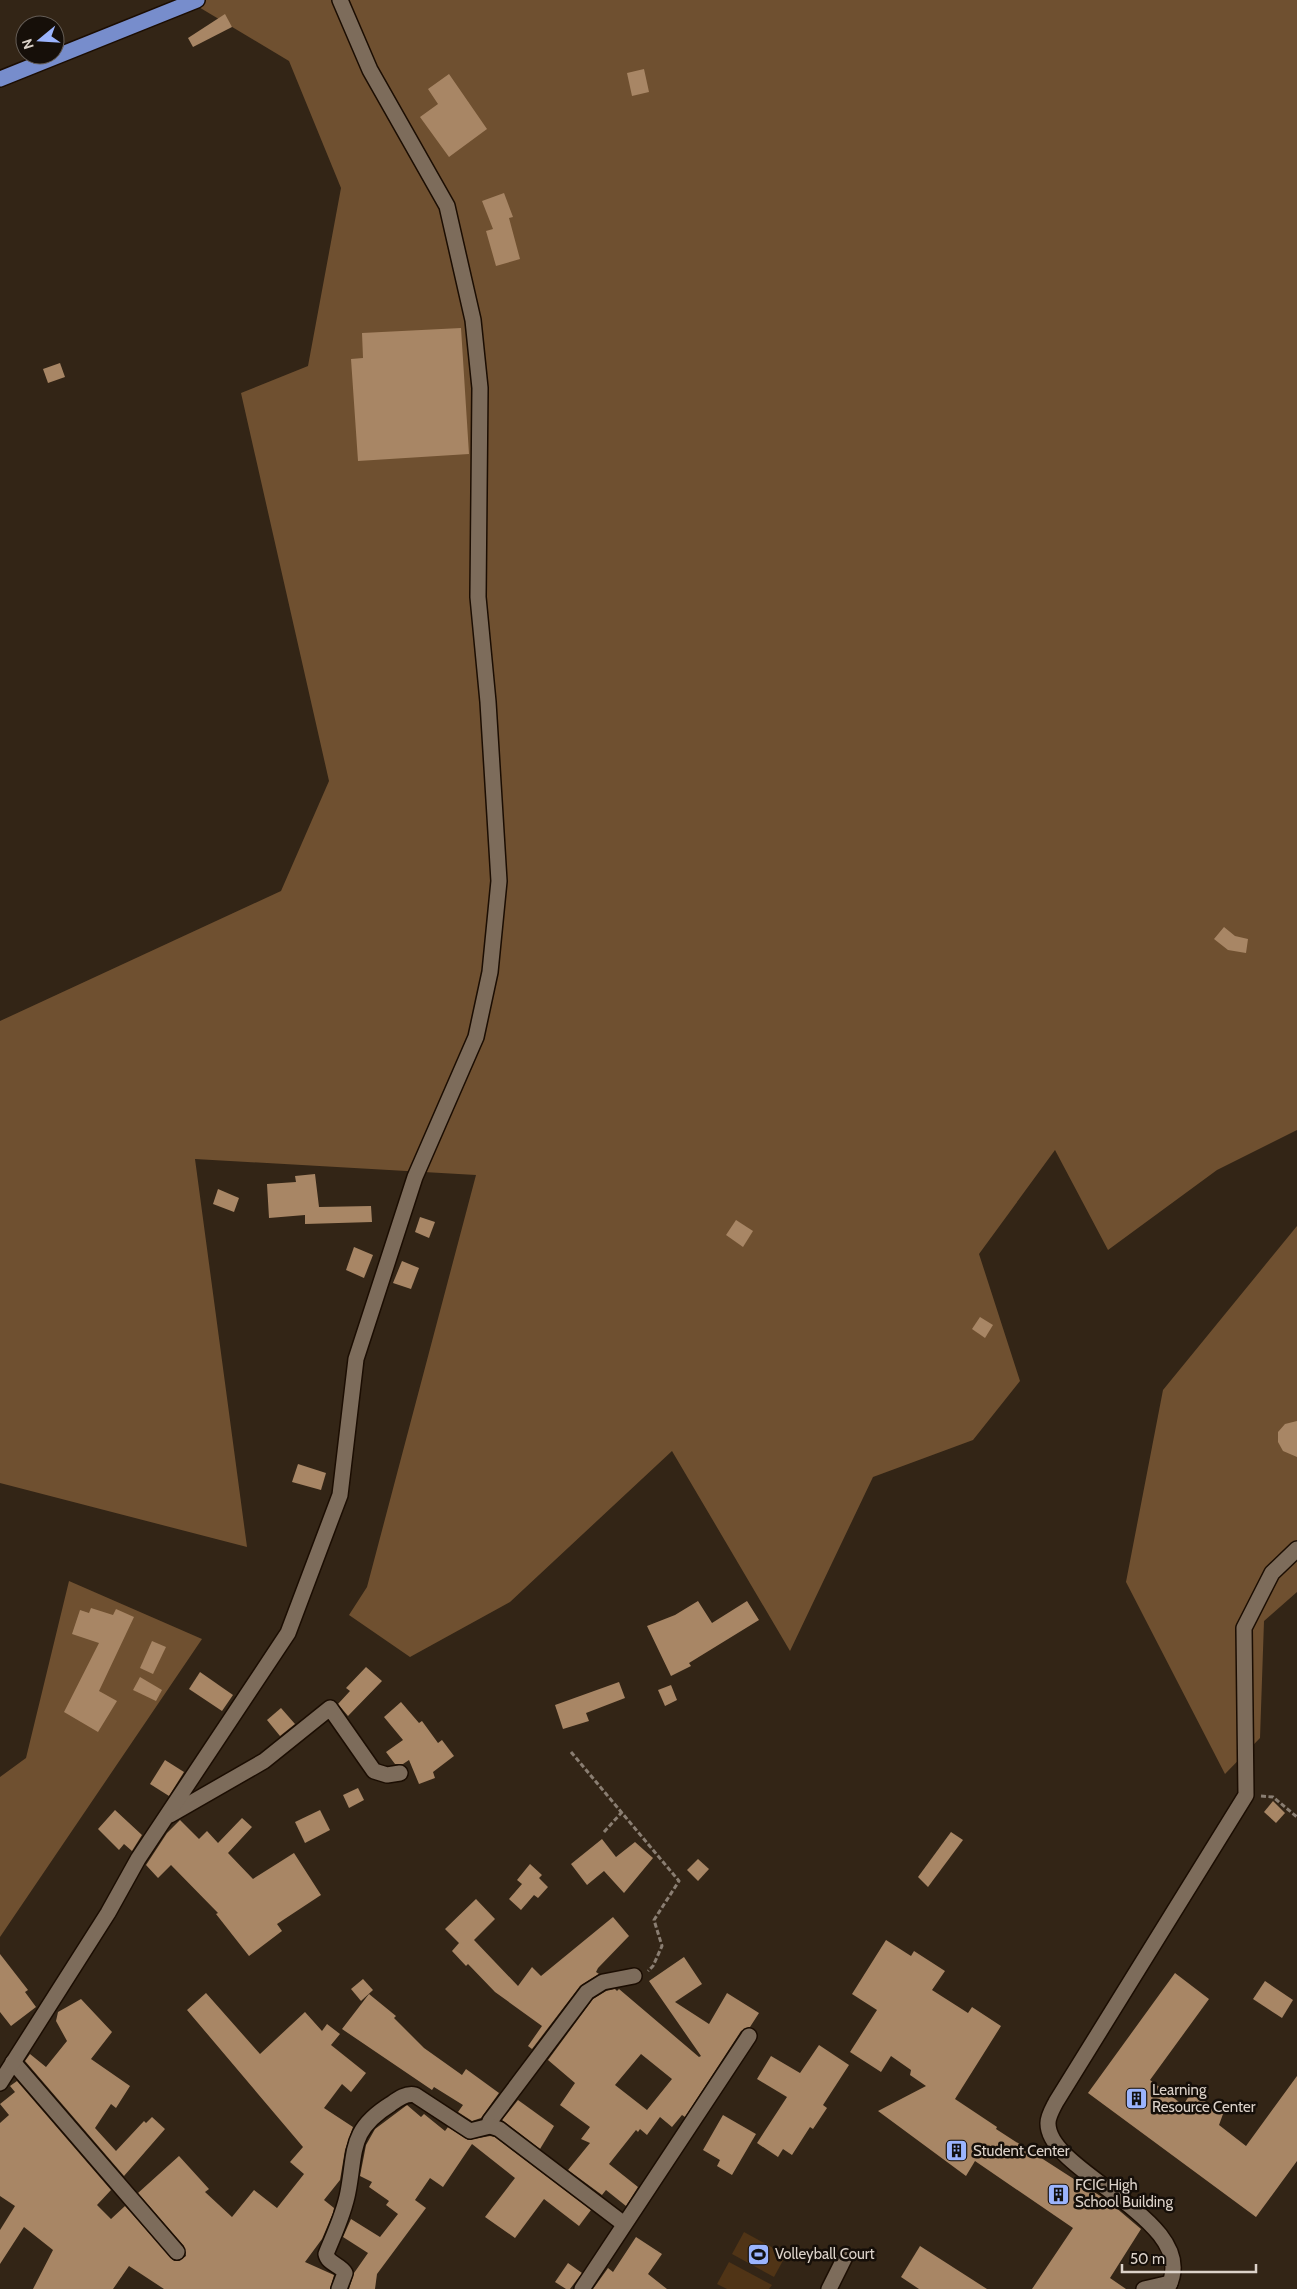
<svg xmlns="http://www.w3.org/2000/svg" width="1297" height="2289" viewBox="0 0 1297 2289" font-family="Cabin,sans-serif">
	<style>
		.green { fill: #503416 }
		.forest { fill: #6f5030 }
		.building { fill: #a88665; fill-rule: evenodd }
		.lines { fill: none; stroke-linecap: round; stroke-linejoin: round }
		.minor-casing { stroke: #1b0d02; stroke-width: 18 }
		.highway-casing { stroke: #1b0d02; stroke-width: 18 }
		.path { stroke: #8a7e72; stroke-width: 3; stroke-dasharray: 5 2.5; stroke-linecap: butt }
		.minor { stroke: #7d6c5b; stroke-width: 15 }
		.highway { stroke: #778dcc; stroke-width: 15 }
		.labels { text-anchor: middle; stroke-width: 5; stroke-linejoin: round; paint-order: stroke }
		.poi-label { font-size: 15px; fill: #dcd2c9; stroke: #160f09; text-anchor: start }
	</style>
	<rect width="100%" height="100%" fill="#332516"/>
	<g class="green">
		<path d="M744 2232 786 2255 774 2277 732 2254Z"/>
		<path d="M729 2262 772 2285 769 2289H727L717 2284Z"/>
	</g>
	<g class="forest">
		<path d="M187 0H1297V1130L1217 1170 1108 1250 1055 1150 979 1254 1020 1381 973 1440 873 1477 790 1651 672 1451 510 1602 410 1657 349 1615 367 1587 476 1175 195 1159 247 1547 0 1483V1021L281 891 329 781 241 393 308 366 341 188 289 61Z"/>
		<path d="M1297 1226V1592L1264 1621 1260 1738 1225 1774 1126 1582 1163 1390Z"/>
		<path d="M69 1581 202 1639 0 1937V1777L26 1758Z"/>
	</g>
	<g class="building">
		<path d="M225 14 232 27 193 47 188 38Z"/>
		<path d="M644 69 649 92 632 96 627 73Z"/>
		<path d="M449 74 487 129 449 157 420 117 438 104 428 89Z"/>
		<path d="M504 193 513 217 509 218 520 259 496 266 486 231 493 229 482 201Z"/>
		<path d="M461 328 469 454 358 461 351 359 363 358 362 333Z"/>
		<path d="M60 363 65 377 48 383 43 369Z"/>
		<path d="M1224 927 1235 936 1248 939 1246 953 1228 950 1214 939Z"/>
		<path d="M315 1174 319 1207 371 1206 372 1222 305 1224V1215L269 1218 267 1184 296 1182 295 1176Z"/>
		<path d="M218 1189 239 1198 234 1212 213 1204Z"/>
		<path d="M420 1217 435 1222 429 1238 415 1232Z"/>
		<path d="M736 1220 753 1231 743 1247 726 1235Z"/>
		<path d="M354 1247 373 1255 364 1278 346 1270Z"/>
		<path d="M402 1261 419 1268 411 1289 393 1283Z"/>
		<path d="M980 1317 993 1325 985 1338 972 1329Z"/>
		<path d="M1297 1421V1457L1283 1451 1278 1442V1432L1285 1424Z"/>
		<path d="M298 1464 326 1473 321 1490 292 1482Z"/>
		<path d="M698 1601 712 1623 747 1601 759 1620 689 1663 691 1666 671 1676 647 1626 675 1615Z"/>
		<path d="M91 1608 113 1615 116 1609 134 1617 99 1691 117 1701 98 1732 64 1712 99 1643 72 1634 80 1610 89 1613Z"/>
		<path d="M152 1641 166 1647 153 1674 140 1668Z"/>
		<path d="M366 1667 382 1681 348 1716 338 1704 350 1691 346 1688Z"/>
		<path d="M200 1672 233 1695 222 1711 189 1689Z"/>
		<path d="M140 1677 162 1690 156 1701 133 1690Z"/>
		<path d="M619 1682 625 1698 586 1713 589 1721 563 1729 555 1705Z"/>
		<path d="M671 1685 677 1700 665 1706 658 1690Z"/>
		<path d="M401 1702 419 1723 422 1721 438 1743 442 1740 454 1756 433 1772 435 1778 419 1784 409 1760 403 1764H395L386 1752 403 1740 384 1717Z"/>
		<path d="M281 1708 295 1724 280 1736 267 1720Z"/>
		<path d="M165 1760 184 1772 169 1796 150 1784Z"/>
		<path d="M358 1788 364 1800 349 1808 343 1795Z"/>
		<path d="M1273 1801 1285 1813 1276 1823 1264 1812Z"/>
		<path d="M115 1810 142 1835 132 1851 124 1844 119 1850 98 1829Z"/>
		<path d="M320 1810 330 1830 305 1843 295 1822Z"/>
		<path d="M242 1818 252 1827 228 1853 253 1879 294 1853 321 1895 277 1924 282 1931 249 1956 216 1914 218 1913 171 1865 158 1878 146 1865 167 1833 180 1820 199 1839 207 1831 218 1843Z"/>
		<path d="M951 1832 963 1840 928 1887 918 1877Z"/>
		<path d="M602 1839 616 1857 635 1842 653 1858 624 1893 604 1871 587 1885 571 1864Z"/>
		<path d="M698 1859 709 1869 698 1881 687 1870Z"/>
		<path d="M530 1864 542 1875 539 1878 548 1887 538 1898 534 1895 521 1910 509 1899 522 1884 517 1880Z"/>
		<path d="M476 1899 495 1919 474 1940 518 1986 532 1967 541 1976 613 1917 629 1936 598 1968 596 1972 599 1974 580 1986 532 2049 528 2046 542 2026 495 1992 468 1964 466 1966 452 1951 459 1943 445 1929Z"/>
		<path d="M886 1940 911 1956 914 1951 945 1971 932 1990 968 2013 972 2007 1001 2026 955 2099 997 2127 996 2129 1108 2201 1141 2229 1110 2278 1126 2289H1032L1073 2228 975 2161 966 2176 878 2111 926 2086 910 2075 911 2070 891 2056 881 2072 850 2052 877 2010 852 1994Z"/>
		<path d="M0 1954 28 1990 25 1992 36 2007 11 2026 0 2012Z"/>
		<path d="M684 1957 702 1984 675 2002 709 2024 727 1993 759 2013 750 2027 741 2031 685 2117 682 2115 672 2127 660 2117 647 2135 640 2129 638 2132 636 2130 609 2164 638 2187 626 2206 606 2190 602 2195 568 2170 590 2143 581 2139 590 2127 560 2105 575 2083 548 2060 593 1999 606 1991 615 1989 617 1991 619 1989 699 2057 701 2056 649 1981ZM641 2054 672 2079 647 2110 615 2085Z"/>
		<path d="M1175 1973 1209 1999 1150 2080 1183 2105 1192 2092 1223 2114 1219 2125 1246 2146 1297 2076V2161L1256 2217 1088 2093Z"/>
		<path d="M363 1979 373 1990 361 2001 351 1989Z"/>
		<path d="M1265 1981 1293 2000 1282 2018 1253 1999Z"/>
		<path d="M206 1993 260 2054 305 2012 322 2031 327 2024 340 2034 331 2045 366 2073 351 2092 342 2084 324 2108 353 2127 345 2150 340 2180 324 2200 334 2208 333 2213 322 2239 305 2262 334 2275 330 2289H164L129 2266 113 2289H33L53 2250 24 2227 0 2264V2230L15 2206 0 2196V2123L9 2115 0 2104 15 2092 10 2086 17 2081 111 2190 97 2205 111 2219 125 2206 174 2261H179L186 2256 184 2246 138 2193 179 2156 209 2189 205 2192 232 2217 254 2190 277 2208 304 2174 290 2162 303 2147 187 2010Z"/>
		<path d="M369 1994 396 2016 394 2018 424 2048 462 2075 466 2069 499 2093 481 2118 472 2121 458 2112 463 2105 434 2087 432 2090 342 2029Z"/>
		<path d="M81 1999 112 2032 91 2059 130 2086 116 2108 111 2104 95 2128 116 2151 144 2121 146 2123 152 2117 165 2129 124 2176 25 2061 30 2054 46 2067 67 2041 56 2021 58 2012Z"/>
		<path d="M819 2045 849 2065 823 2105 827 2108 813 2129 810 2127 792 2155 783 2149 778 2157 757 2143 787 2097 757 2079 771 2056 800 2073Z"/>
		<path d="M518 2100 554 2126 540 2149 502 2120Z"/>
		<path d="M407 2105 421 2117 424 2114 445 2131 448 2127 468 2140 490 2136 495 2137 591 2210 579 2226 544 2199 515 2238 485 2217 515 2178 472 2144 443 2187 430 2178 415 2200 426 2208 377 2274 375 2289H349L354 2273 368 2253 343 2237 351 2219 380 2237 398 2214 386 2205 389 2201 369 2187 372 2182 360 2176 366 2145 375 2129Z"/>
		<path d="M723 2115 756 2134 732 2175 717 2166 720 2160 703 2150Z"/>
		<path d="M636 2237 662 2254 648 2274 667 2289H593L608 2268 613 2272Z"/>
		<path d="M920 2246 987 2289H919L901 2277Z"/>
		<path d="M568 2263 582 2273 570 2289H566L555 2282Z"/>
	</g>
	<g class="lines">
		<defs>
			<g id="minor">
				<path d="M170 1815 264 1761 330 1708 374 1771 387 1775 400 1773"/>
				<path d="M13 2062 177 2252"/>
				<path d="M0 2083 108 1913 138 1859 288 1633 340 1495 356 1359 415 1177 476 1037 490 972 499 881 488 702 478 597 480 388 473 320 447 206 370 70 340 0"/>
				<path d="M490 2126V2121L587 1992 603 1982 634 1976"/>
				<path d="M339 2289 345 2273C341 2265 328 2264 326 2254 334 2234 344 2214 348 2192 356 2150 349 2130 391 2104 398 2099 406 2093 415 2095L470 2131 490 2126 499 2129 624 2224"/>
				<path d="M582 2289 749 2036"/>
				<path d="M829 2289 845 2257"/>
				<path d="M1144 2289 1170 2283"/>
				<path d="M1167 2289C1206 2221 1047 2174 1048 2123 1048 2116 1053 2108 1056 2102L1246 1795 1244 1628 1272 1573 1297 1549"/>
			</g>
			<path id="highway" d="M0 79 197 0"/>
		</defs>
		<use href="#minor" class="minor-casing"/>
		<use href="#highway" class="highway-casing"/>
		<g class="path">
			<path d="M571 1752 679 1881 654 1920 662 1946 653 1966 648 1971"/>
			<path d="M1261 1796 1273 1797 1297 1817"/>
			<path d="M604 1832 622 1812"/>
		</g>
		<use href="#minor" class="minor"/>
		<use href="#highway" class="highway"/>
	</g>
	<defs>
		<symbol id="building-square" viewBox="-11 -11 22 22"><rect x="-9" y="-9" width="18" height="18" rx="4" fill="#9bb4fd" stroke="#160f09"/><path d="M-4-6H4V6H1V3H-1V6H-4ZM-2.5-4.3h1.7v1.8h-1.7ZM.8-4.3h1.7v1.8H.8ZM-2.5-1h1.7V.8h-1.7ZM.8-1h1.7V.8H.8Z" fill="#111"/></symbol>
		<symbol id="stadium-square" viewBox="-11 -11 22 22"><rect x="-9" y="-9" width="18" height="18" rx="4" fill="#9bb4fd" stroke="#160f09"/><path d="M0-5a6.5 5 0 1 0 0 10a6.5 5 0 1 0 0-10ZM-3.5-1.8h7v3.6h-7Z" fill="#111"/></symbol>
	</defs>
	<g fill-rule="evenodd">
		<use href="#building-square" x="1124" y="2086" width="25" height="25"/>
		<use href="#building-square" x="944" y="2138" width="25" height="25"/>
		<use href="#building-square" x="1046" y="2182" width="25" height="25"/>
		<use href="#stadium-square" x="746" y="2242" width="25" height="25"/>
	</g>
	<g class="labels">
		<g class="poi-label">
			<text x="1152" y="2095">Learning<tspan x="1152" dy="17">Resource Center</tspan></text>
			<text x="973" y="2156">Student Center</text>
			<text x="1075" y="2190">FCIC High<tspan x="1075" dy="17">School Building</tspan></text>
			<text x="775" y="2259">Volleyball Court</text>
		</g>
	</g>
	<g transform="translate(40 40) rotate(252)"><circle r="24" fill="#160f09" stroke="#655d56"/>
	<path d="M0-4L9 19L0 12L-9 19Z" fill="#9bb4fd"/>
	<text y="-8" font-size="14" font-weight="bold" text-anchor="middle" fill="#dcd2c9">N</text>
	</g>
	<path d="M1122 2264v8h134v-8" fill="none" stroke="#dcd2c9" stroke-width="2.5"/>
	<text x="1130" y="2264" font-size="15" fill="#dcd2c9" stroke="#160f09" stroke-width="4" paint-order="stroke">50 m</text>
</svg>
